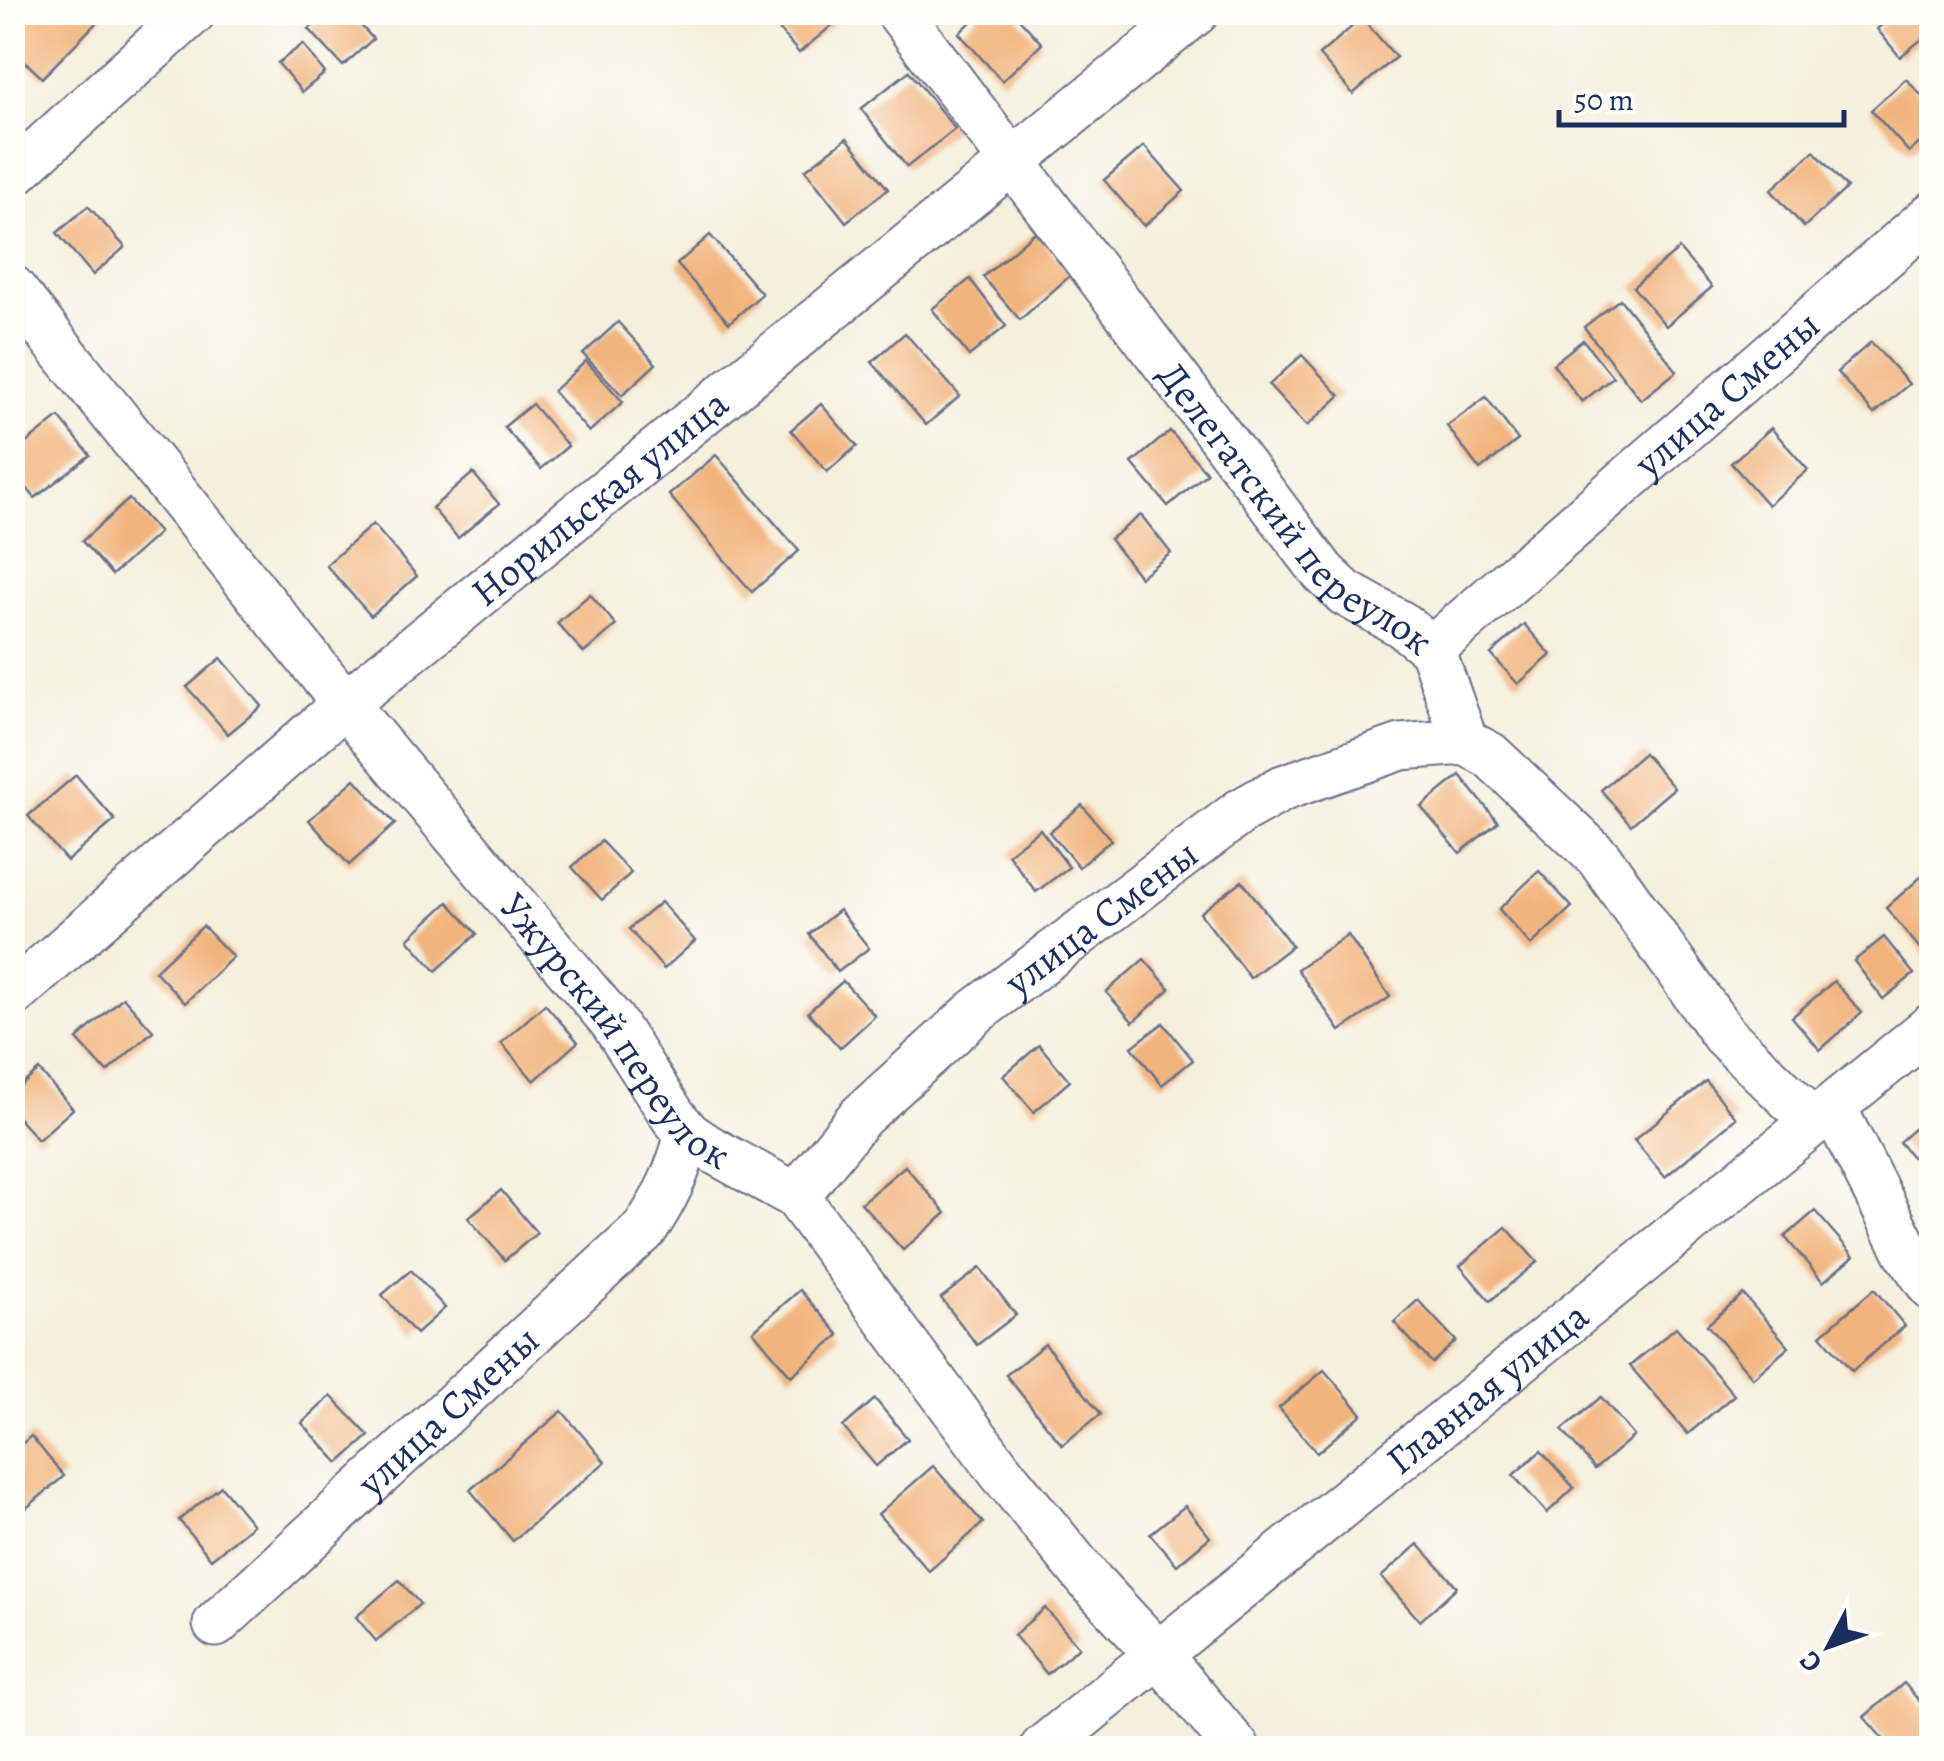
<svg xmlns="http://www.w3.org/2000/svg" width="1944" height="1761" viewBox="0 0 1944 1761" font-family="Alegreya,serif">
	<style>
		.building { fill: #f2b47d }
		.lines { fill: none; stroke-linecap: round; stroke-linejoin: round }
		.minor-casing { stroke: #67728a; stroke-width: 49 }
		.minor { stroke: #fff; stroke-width: 45 }
		.labels { text-anchor: middle; stroke-width: 8; stroke-linejoin: round; paint-order: stroke }
		.street-label { font-size: 40px; fill: #1b2f5e; stroke: #fdfcf7 }
	</style>
	<rect width="100%" height="100%" fill="#fdfcf7"/>
	<filter id="ink" filterUnits="userSpaceOnUse"><feTurbulence type="fractalNoise" baseFrequency=".01" numOctaves="2"/><feDisplacementMap in="SourceGraphic" scale="20" xChannelSelector="R" yChannelSelector="G"/><feConvolveMatrix kernelMatrix="1 2 1 2 8 2 1 2 1" color-interpolation-filters="sRGB"/></filter>
	<filter id="wash" filterUnits="userSpaceOnUse"><feTurbulence type="fractalNoise" baseFrequency=".0048" numOctaves="4" result="noise"/><feDisplacementMap in="SourceGraphic" scale="40" xChannelSelector="R" yChannelSelector="G"/><feGaussianBlur stdDeviation="2.25" result="paint"/><feColorMatrix in="noise" values="0 0 0 0 0 0 0 0 0 0 0 0 0 0 0 0 0 1.4 0 .05"/><feComposite in="paint" operator="in"/></filter>
	<g filter="url(#wash)">
		<rect width="100%" height="100%" fill="#f5efdc"/>
		<g id="blocks">
			<g class="building">
				<path d="M12 12H107L42 78 12 49Z"/>
				<path d="M328 12H349L373 39 343 66 309 29Z"/>
				<path d="M784 12H848L799 53 773 22Z"/>
				<path d="M982 12H1013L1042 44 1002 81 959 33Z"/>
				<path d="M1897 12H1932V31L1900 57 1877 29Z"/>
				<path d="M1362 18 1396 57 1353 94 1319 55Z"/>
				<path d="M303 44 325 73 302 92 278 63Z"/>
				<path d="M909 71 955 129 907 167 861 109Z"/>
				<path d="M1906 79 1932 107V133L1909 152 1871 110Z"/>
				<path d="M847 138 888 189 846 222 805 170Z"/>
				<path d="M1144 146 1184 191 1144 226 1104 180Z"/>
				<path d="M1814 151 1847 188 1804 227 1771 190Z"/>
				<path d="M88 206 125 247 93 275 57 233Z"/>
				<path d="M1035 232 1072 274 1020 320 983 277Z"/>
				<path d="M710 235 762 294 729 323 677 264Z"/>
				<path d="M1679 249 1712 287 1666 326 1633 287Z"/>
				<path d="M970 279 1006 326 969 356 932 309Z"/>
				<path d="M1620 299 1677 371 1641 400 1584 327Z"/>
				<path d="M618 322 656 364 622 395 583 354Z"/>
				<path d="M905 333 960 396 926 425 872 362Z"/>
				<path d="M1583 340 1613 377 1582 402 1553 364Z"/>
				<path d="M1871 342 1909 384 1874 414 1837 372Z"/>
				<path d="M1302 355 1340 396 1307 426 1269 385Z"/>
				<path d="M586 361 623 402 589 432 553 391Z"/>
				<path d="M1486 397 1518 440 1480 470 1447 426Z"/>
				<path d="M532 404 568 446 541 469 504 427Z"/>
				<path d="M821 404 857 446 827 472 791 430Z"/>
				<path d="M59 417 90 455 35 498 12 470V454Z"/>
				<path d="M1771 428 1808 470 1768 505 1731 463Z"/>
				<path d="M1170 431 1207 473 1168 506 1132 463Z"/>
				<path d="M716 455 799 551 752 592 669 495Z"/>
				<path d="M473 473 499 504 458 538 432 508Z"/>
				<path d="M129 499 159 533 112 575 82 541Z"/>
				<path d="M1141 515 1171 553 1140 577 1110 539Z"/>
				<path d="M373 524 417 576 371 616 326 565Z"/>
				<path d="M590 594 616 625 584 653 557 623Z"/>
				<path d="M1524 624 1551 655 1518 684 1491 654Z"/>
				<path d="M221 658 262 706 228 734 187 687Z"/>
				<path d="M1644 753 1674 788 1631 825 1601 790Z"/>
				<path d="M76 775 115 820 67 861 28 816Z"/>
				<path d="M1460 775 1498 822 1460 853 1421 807Z"/>
				<path d="M355 779 395 824 349 865 309 820Z"/>
				<path d="M1082 805 1111 840 1079 867 1049 832Z"/>
				<path d="M1040 829 1069 867 1036 892 1008 854Z"/>
				<path d="M601 841 631 873 602 900 572 867Z"/>
				<path d="M1539 871 1572 907 1531 945 1499 909Z"/>
				<path d="M1922 876 1932 887V955L1928 958 1886 908Z"/>
				<path d="M1242 881 1292 946 1250 978 1200 913Z"/>
				<path d="M448 902 477 934 436 971 408 939Z"/>
				<path d="M661 902 695 941 664 969 629 929Z"/>
				<path d="M839 910 869 948 838 972 809 934Z"/>
				<path d="M203 926 233 957 185 1003 155 971Z"/>
				<path d="M1348 935 1390 997 1340 1031 1297 969Z"/>
				<path d="M1884 937 1914 974 1883 999 1854 961Z"/>
				<path d="M1144 959 1170 989 1133 1022 1106 992Z"/>
				<path d="M843 981 875 1016 840 1048 808 1012Z"/>
				<path d="M1834 981 1862 1013 1820 1050 1792 1017Z"/>
				<path d="M123 997 153 1031 107 1072 77 1039Z"/>
				<path d="M545 1004 578 1042 534 1081 501 1043Z"/>
				<path d="M1163 1023 1193 1060 1162 1085 1132 1047Z"/>
				<path d="M1039 1045 1070 1081 1034 1112 1003 1076Z"/>
				<path d="M39 1070 73 1109 38 1140 12 1111V1093Z"/>
				<path d="M1706 1081 1736 1118 1665 1177 1634 1140Z"/>
				<path d="M1932 1113V1179L1899 1142Z"/>
				<path d="M905 1166 946 1213 903 1250 861 1203Z"/>
				<path d="M501 1190 537 1233 505 1260 468 1218Z"/>
				<path d="M1815 1211 1854 1256 1823 1282 1785 1237Z"/>
				<path d="M1506 1227 1537 1262 1490 1301 1460 1266Z"/>
				<path d="M980 1268 1016 1315 977 1345 941 1298Z"/>
				<path d="M411 1270 445 1308 416 1334 382 1295Z"/>
				<path d="M1874 1289 1905 1326 1852 1371 1821 1335Z"/>
				<path d="M800 1290 839 1335 791 1376 753 1331Z"/>
				<path d="M1743 1294 1789 1347 1753 1378 1707 1325Z"/>
				<path d="M1418 1300 1456 1341 1432 1363 1394 1322Z"/>
				<path d="M1676 1327 1734 1395 1688 1434 1630 1366Z"/>
				<path d="M1045 1344 1101 1414 1062 1445 1006 1375Z"/>
				<path d="M1324 1370 1362 1414 1317 1453 1279 1408Z"/>
				<path d="M331 1396 369 1436 339 1463 302 1423Z"/>
				<path d="M1601 1397 1634 1436 1595 1469 1562 1430Z"/>
				<path d="M875 1399 908 1439 876 1466 843 1427Z"/>
				<path d="M562 1411 605 1462 513 1541 470 1490Z"/>
				<path d="M31 1436 64 1476 17 1516 12 1511V1452Z"/>
				<path d="M1541 1451 1574 1488 1547 1513 1513 1475Z"/>
				<path d="M933 1466 983 1523 929 1571 878 1514Z"/>
				<path d="M221 1486 253 1525 211 1559 179 1520Z"/>
				<path d="M1185 1506 1210 1537 1177 1565 1150 1534Z"/>
				<path d="M1418 1544 1457 1587 1420 1621 1381 1577Z"/>
				<path d="M399 1580 420 1604 376 1641 356 1617Z"/>
				<path d="M1045 1608 1079 1647 1047 1674 1014 1635Z"/>
				<path d="M1904 1683 1932 1716V1748H1891L1864 1717Z"/>
			</g>
		</g>
	</g>
	<g filter="url(#ink)">
		<use href="#blocks" fill-opacity="0" stroke="#67728a" stroke-width="2.5"/>
		<g class="lines">
			<defs>
				<g id="minor">
					<path id="s1" d="M899 12 1323 572 1345 593 1401 624 1432 649 1465 742 1490 755 1599 858 1724 1035 1814 1122"/>
					<path d="M12 175 193 12"/>
					<path id="s2" d="M12 288 345 704 612 1021 673 1116 688 1134 707 1147 796 1196 1001 1472 1090 1581 1157 1653 1237 1748"/>
					<path id="s3" d="M1432 649 1932 215"/>
					<path id="s4" d="M12 995 345 704 1196 12"/>
					<path d="M1833 1107 1907 1252 1932 1288"/>
					<path id="s5" d="M796 1196 860 1117 974 1013 1240 812 1283 788 1401 747 1465 742"/>
					<path id="s6" d="M216 1624 644 1230C666 1199 679 1170 688 1134"/>
					<path id="s7" d="M1043 1748 1932 1026"/>
				</g>
			</defs>
			<use href="#minor" class="minor-casing"/>
			<use href="#minor" class="minor"/>
		</g>
	</g>
	<g class="labels">
		<g class="street-label">
			<text dy="14" stroke="none"><textPath href="#s3" startOffset="390">улица Смены</textPath></text>
			<text dy="14" stroke="none"><textPath href="#s4" startOffset="770">Норильская улица</textPath></text>
			<text dy="14" stroke="none"><textPath href="#s1" startOffset="638">Делегатский переулок</textPath></text>
			<text dy="14" stroke="none"><textPath href="#s5" startOffset="415">улица Смены</textPath></text>
			<text dy="14" stroke="none"><textPath href="#s2" startOffset="958">Ужурский переулок</textPath></text>
			<text dy="14" stroke="none"><textPath href="#s7" startOffset="572">Главная улица</textPath></text>
			<text dy="14" stroke="none"><textPath href="#s6" startOffset="315">улица Смены</textPath></text>
		</g>
	</g>
	<rect width="1944" height="1761" fill="none" stroke="#fdfcf7" stroke-width="50"/>
	<g transform="translate(1829 1646) rotate(229)" stroke="#fdfcf7" stroke-width="8" paint-order="stroke">
	<path d="M0-8L18 38L0 25L-18 38Z" fill="#1b2f5e"/>
	<text y="-15" font-size="28" font-weight="bold" text-anchor="middle" fill="#1b2f5e">С</text>
	</g>
	<path d="M1559 110v15h285v-15" fill="none" stroke="#1b2f5e" stroke-width="5"/>
	<text x="1574" y="110" font-size="30" fill="#1b2f5e" stroke="#fdfcf7" stroke-width="8" paint-order="stroke">50 m</text>
</svg>
